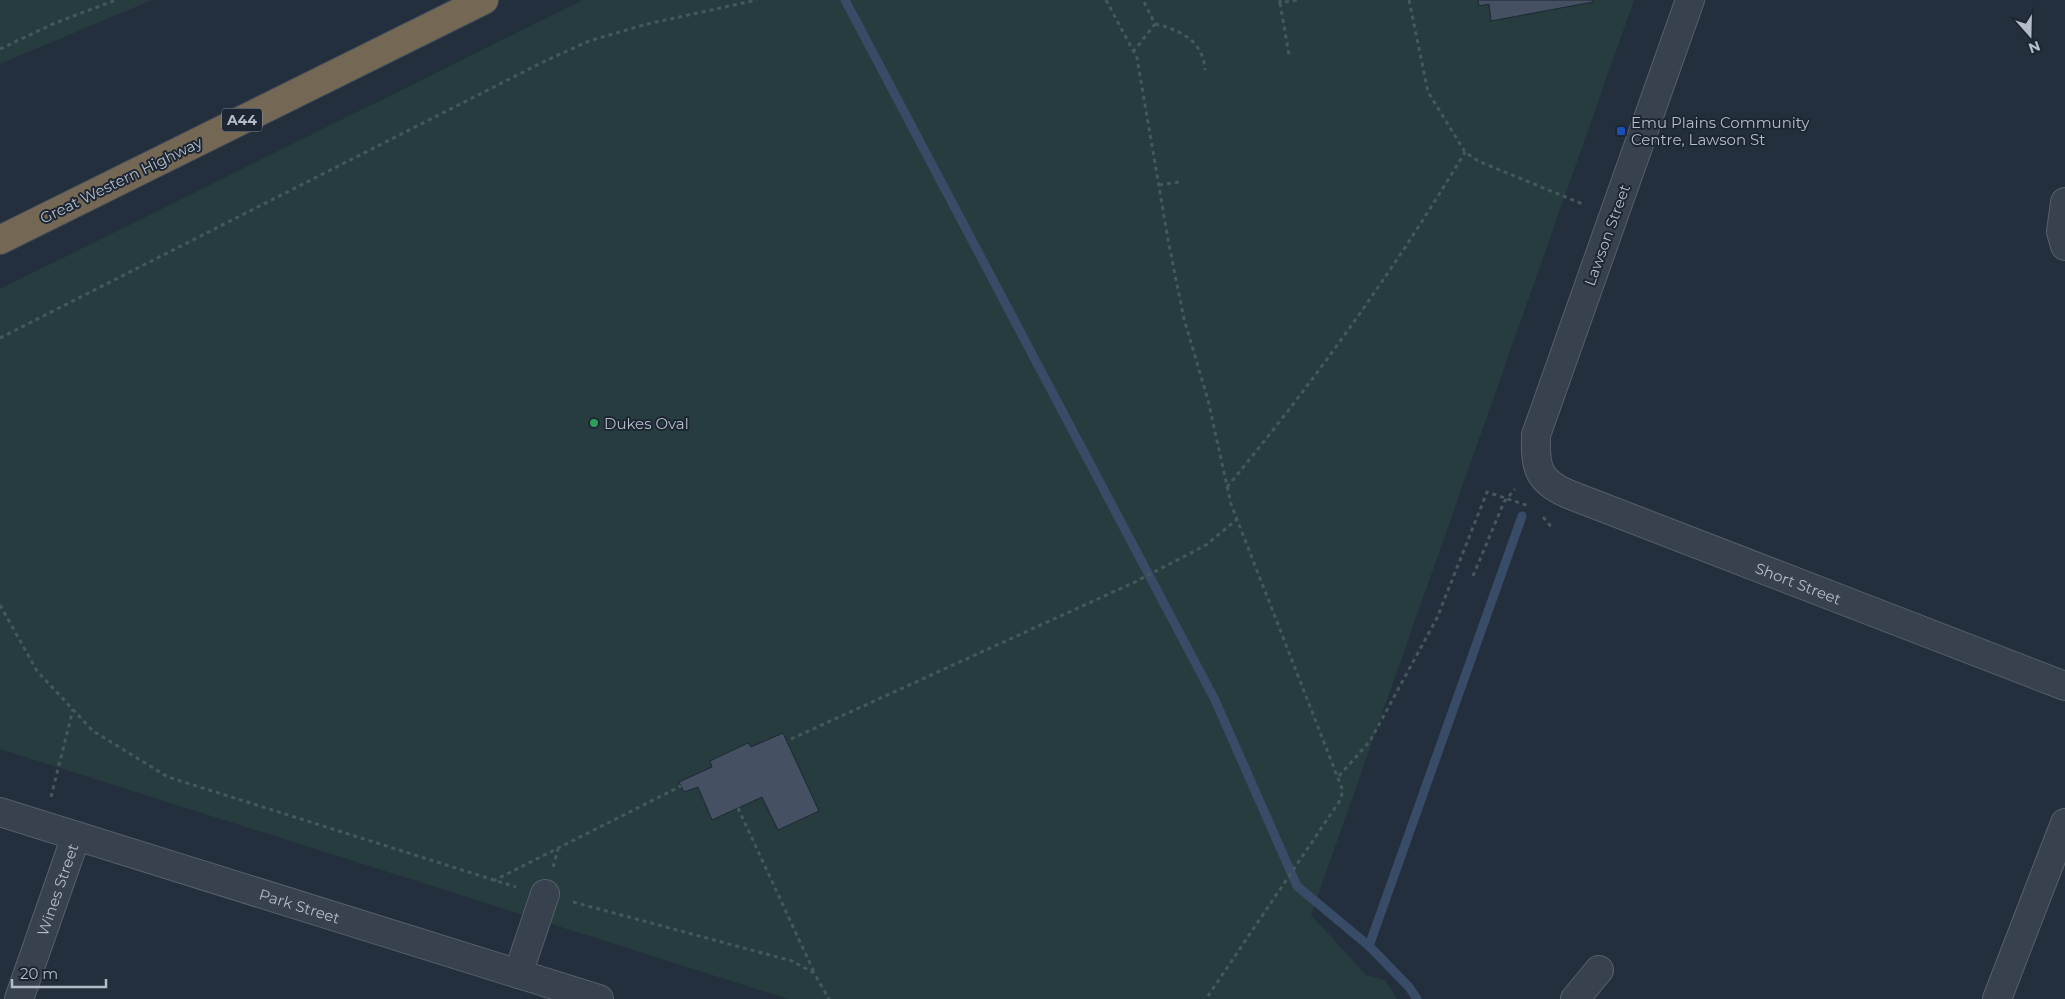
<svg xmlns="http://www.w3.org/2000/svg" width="2065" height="999" font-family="Montserrat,sans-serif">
<rect width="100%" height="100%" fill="#242f3e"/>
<!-- green -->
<g fill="#263c3f">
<polygon points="0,0 152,0 0,64"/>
<polygon points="583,0 1634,0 1311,915 1366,975 1385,980 1397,999 788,999 0,749 0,289"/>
</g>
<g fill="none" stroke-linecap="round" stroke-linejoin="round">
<!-- stream -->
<g stroke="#394c67" stroke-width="9">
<polyline points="845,0 1215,700 1297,886 1369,946 1409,987 1417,999"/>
<polyline points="1369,946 1522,516"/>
</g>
</g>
<!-- building -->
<g fill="#455162" stroke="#1f2835">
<polygon points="1478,0 1592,0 1593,2 1491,21 1489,4 1479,6"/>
<polygon points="783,733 819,811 778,830 762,797 712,820 698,787 684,792 679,782 712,767 710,761 748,743 751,747"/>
</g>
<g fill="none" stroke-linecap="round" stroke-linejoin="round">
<!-- minor casing -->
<g stroke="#565f6c" stroke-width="30">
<g id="minor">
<path id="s1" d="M1690 0 1536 435C1535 468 1538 481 1568 494L2065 686"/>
<polyline points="2065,202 2061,232 2065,246"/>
<path id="s2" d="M0 812 599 999"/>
<polyline points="518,974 545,894"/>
<path id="s3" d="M19 999 76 836"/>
<polyline points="1575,999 1599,970"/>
<polyline points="1997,999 2065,823"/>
</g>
</g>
<!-- highway casing -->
<g stroke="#434c59" stroke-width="30">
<polyline id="highway" points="0,240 484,0"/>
</g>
<!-- path -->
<g stroke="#44595c" stroke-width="3" stroke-dasharray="4 4" stroke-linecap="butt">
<polyline points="1106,0 1137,58 1169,245 1184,319 1208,400 1231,504 1343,791 1339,802 1206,999"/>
<polyline points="1280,0 1280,3 1297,0"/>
<polyline points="1409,0 1428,92 1465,152 1478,161 1585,205"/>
<polyline points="1280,3 1289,55"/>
<path d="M1155 24C1181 30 1203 41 1205 70"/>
<polyline points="0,49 55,23 116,0"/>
<polyline points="1133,52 1155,24 1143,0"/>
<polyline points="1159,185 1179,182"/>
<polyline points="0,338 543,62 589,41 647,24 757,0"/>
<path d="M1227 487C1314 382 1395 269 1465 152"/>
<polyline points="1543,517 1553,529"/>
<polyline points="1473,576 1504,502 1515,489"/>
<polyline points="0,605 37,671 93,731 168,777 516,887"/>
<polyline points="791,739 1135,582 1206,545 1236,520"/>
<polyline points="1339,776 1370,741 1437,618 1487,492 1529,506"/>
<polyline points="51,797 73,709"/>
<polyline points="738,808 814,972"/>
<polyline points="553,867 558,849"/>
<polyline points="493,881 681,786"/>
<polyline points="573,902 792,961 814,973 829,999"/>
</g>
<!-- minor -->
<use href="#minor" stroke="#38414e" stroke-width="28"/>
<!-- highway -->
<use href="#highway" stroke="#746855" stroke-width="28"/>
</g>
<!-- markers -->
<rect fill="#1a4fb4" stroke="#1d2633" stroke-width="2" x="1616" y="126" width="10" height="10" rx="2.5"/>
<circle fill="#2e9e5b" stroke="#1d2633" stroke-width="2" cx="594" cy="423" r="5"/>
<g text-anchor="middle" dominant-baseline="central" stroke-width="4" stroke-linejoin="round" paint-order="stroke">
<!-- shield labels -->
<rect fill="#1d2633" stroke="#878f9c" stroke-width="1" x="222" y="108.5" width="40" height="23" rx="4"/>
<g font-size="14" font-weight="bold" fill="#b4bcc9">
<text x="242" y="120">A44</text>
</g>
<!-- poi labels -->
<g font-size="15" fill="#b4bcc9" stroke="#1d2633" text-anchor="start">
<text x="1631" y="122">Emu Plains Community<tspan x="1631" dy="17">Centre, Lawson St</tspan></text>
<text x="604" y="423">Dukes Oval</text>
</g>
<!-- street labels -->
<g font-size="15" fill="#b4bcc9" stroke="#1d2633">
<text transform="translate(121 180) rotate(-26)">Great Western Highway</text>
<text transform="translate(1607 235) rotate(-70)">Lawson Street</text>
<text stroke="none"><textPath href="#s1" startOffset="782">Short Street</textPath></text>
<text stroke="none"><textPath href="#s3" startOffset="116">Wines Street</textPath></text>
<text stroke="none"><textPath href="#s2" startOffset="314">Park Street</textPath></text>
</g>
</g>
<!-- north arrow -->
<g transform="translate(2030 35) rotate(160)" stroke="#1d2633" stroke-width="4" paint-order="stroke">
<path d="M0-4L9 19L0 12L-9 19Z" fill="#b4bcc9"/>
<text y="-8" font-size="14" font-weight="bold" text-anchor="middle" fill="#b4bcc9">N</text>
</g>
<!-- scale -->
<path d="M12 979v8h94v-8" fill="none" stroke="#b4bcc9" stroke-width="2.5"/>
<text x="20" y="979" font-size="15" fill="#b4bcc9" stroke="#1d2633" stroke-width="4" paint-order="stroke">20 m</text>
</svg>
